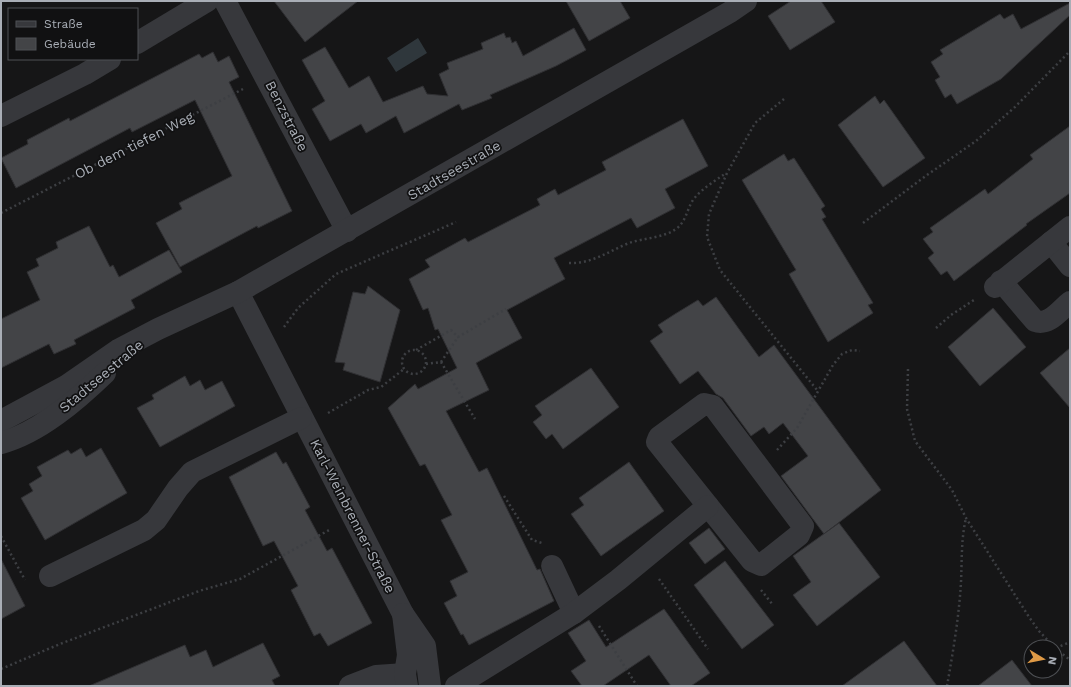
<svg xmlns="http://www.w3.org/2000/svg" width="1071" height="687" font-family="'Work Sans',sans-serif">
<rect width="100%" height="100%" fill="#161617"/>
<!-- water -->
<polygon fill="#2f373c" points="418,38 427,53 396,72 387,58"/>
<!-- building -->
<g fill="#434447" stroke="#303033">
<polygon points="274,1 358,1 305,42"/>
<polygon points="566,1 620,1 630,18 589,41"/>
<polygon points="791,1 821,1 835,22 790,50 768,16"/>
<polygon points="1070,3 1070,15 1001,79 957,104 951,94 945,98 935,80 940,77 931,62 943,54 940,50 1000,14 1004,19 1013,14 1021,29"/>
<polygon points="574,28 586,50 556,66 490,95 492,98 462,110 459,104 404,133 396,116 366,133 361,124 330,141 312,109 325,101 302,60 325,47 349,88 369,76 383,102 423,86 427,94 448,96 439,74 449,69 447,63 483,49 481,43 504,33 506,38 510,37 512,43 516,41 523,56"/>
<polygon points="213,52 218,62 229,56 239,77 229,82 292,211 258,228 257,226 180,267 156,223 182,209 179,203 232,176 195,100 132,132 130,128 16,188 1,158 28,144 27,140 69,118 70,121 199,54 202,58"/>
<polygon points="875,96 880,104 884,100 925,158 883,187 838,125"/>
<polygon points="683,119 708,166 665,189 675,208 637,228 631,218 554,258 565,279 507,310 522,338 476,363 489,390 446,411 479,472 487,468 537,570 540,569 554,601 469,645 463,634 461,635 444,603 457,596 450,581 468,572 441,520 452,515 425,464 420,466 388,408 415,384 418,389 457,368 438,329 435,330 428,308 423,310 409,279 430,267 425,260 465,238 468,242 540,205 537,199 555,189 558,195 606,170 602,162"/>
<polygon points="1070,126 1070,193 1026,224 1027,225 954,281 947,271 941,275 928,258 934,253 923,239 933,232 930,228 985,189 988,194 1033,159 1030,155"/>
<polygon points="784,154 788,161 794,158 825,206 821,209 826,217 822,219 873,303 868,305 873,313 828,342 789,274 796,270 742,180"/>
<polygon points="89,226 110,267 113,265 119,277 169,250 182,272 131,300 135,308 74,340 76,344 54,354 49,344 1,368 1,319 40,300 27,272 39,266 36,259 58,248 56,242"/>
<polygon points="368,286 400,310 380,382 343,370 345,363 335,362 353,292 365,294"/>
<polygon points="716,297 759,357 774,345 881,490 824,534 781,476 808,456 783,423 769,434 764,427 751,436 723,398 716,394 698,371 680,384 650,341 663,332 658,325 675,314 698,300 703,306"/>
<polygon points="993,308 1026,347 980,386 948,347"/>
<polygon points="1070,348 1070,408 1040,373"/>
<polygon points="591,368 619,407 563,449 552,434 546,439 533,422 542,415 535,406"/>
<polygon points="185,376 190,386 200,380 205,390 222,381 235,406 160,447 137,408 154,399 152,395"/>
<polygon points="81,448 86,457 101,448 127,493 45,540 21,498 33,491 29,484 42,476 37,467 68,450 71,454"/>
<polygon points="276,452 283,464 286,462 310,507 305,510 327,551 332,548 372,623 328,646 320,633 314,636 291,590 298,586 274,541 263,546 229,477"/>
<polygon points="629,462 664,511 601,556 571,514 584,505 579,498"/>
<polygon points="839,523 880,577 817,626 793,595 811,582 793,556"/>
<polygon points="709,528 725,549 705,564 689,543"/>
<polygon points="1,559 25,606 1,619"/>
<polygon points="725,561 774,625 742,649 694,585"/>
<polygon points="664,609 710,673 691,686 671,686 649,655 603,686 582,686 571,671 586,661 568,633 589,620 606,647"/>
<polygon points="904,641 937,686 842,686 882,657"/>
<polygon points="263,643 280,676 272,680 275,686 89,686 185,645 190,657 206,650 213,667"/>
<polygon points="1012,660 1032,686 978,686"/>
</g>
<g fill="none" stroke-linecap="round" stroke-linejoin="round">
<!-- path -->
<g stroke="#3d3f43" stroke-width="2.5" stroke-dasharray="2 3" stroke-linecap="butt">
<polyline points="784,99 755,123 727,173 709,214 707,237 720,270 817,390"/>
<polyline points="1,213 243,89"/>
<polyline points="863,223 927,175 976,141 1015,107 1070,51"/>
<path d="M569 263C592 264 609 251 629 243 644 238 663 238 676 229 686 222 687 209 693 200 701 189 715 181 726 173"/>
<polyline points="284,327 298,308 336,274 456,222"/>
<polyline points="936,328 951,315 974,300"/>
<polyline points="416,350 451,330 458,337 506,309"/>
<circle cx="414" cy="362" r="12"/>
<polyline points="441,362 458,337"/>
<polyline points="426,364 441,362 475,419"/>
<polyline points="908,369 907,409 915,441 952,490 966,518 1029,617 1039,631 1054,647"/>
<polyline points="328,413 368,390 381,387 404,369"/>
<polyline points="777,450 797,428 833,365 842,354 852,350 860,351"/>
<polyline points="504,496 532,540 542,543"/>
<polyline points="1,536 25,580"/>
<polyline points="659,579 708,649"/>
<polyline points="761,590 773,605"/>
<polyline points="599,626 637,686"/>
<polyline points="1055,648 1070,660"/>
<polyline points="1056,648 1070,642"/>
<polyline points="1,669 60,644 199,591 240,579 331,529"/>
<path d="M947 686C953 652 959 617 961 582 962 561 961 539 966 518"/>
</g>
<!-- minor -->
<g stroke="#37383c" stroke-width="22">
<polyline points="225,1 347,231"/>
<polyline points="137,43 207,1"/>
<polyline points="1,116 85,74 110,59"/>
<polyline points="1051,242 1070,266"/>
<path d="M1001 281 1035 321C1049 326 1060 310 1070 302"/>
<polyline points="995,287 1070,227"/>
<polyline points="238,292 403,614"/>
<polygon points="704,404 713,406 803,526 799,535 761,565 752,561 657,442 659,437"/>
<polyline points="1,421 66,386 118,350 158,329 238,292 730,12 746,1"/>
<path d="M1 443C39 433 77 400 105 373"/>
<polyline points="552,566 574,613"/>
<polyline points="50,576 144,530 156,520 178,488 192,472 301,418"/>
<polyline points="350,686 376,676 405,674"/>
<polyline points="407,686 405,674 408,655 403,614 425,646 430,686"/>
<polyline points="456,686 574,613 618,580 708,506"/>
</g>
</g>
<g text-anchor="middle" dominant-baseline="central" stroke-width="3.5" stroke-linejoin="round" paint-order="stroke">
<!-- street labels -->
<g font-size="14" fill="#a9aeb6" stroke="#111112">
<text transform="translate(287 116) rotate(63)">Benzstraße</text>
<text transform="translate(134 145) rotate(-27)">Ob dem tiefen Weg</text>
<text transform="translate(454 170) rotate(-30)">Stadtseestraße</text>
<text transform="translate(101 376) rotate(-40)">Stadtseestraße</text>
<text transform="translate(353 516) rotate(63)">Karl-Weinbrenner-Straße</text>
</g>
</g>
<!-- border -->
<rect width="1071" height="687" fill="none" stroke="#a9aeb6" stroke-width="4"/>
<!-- legend -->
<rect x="8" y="8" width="130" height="52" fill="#111112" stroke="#4e5054"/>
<rect x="16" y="21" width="20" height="6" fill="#37383c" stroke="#4e5054"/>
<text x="44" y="28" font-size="12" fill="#a9aeb6">Straße</text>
<rect x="16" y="38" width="20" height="12" fill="#434447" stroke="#4e5054"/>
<text x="44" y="48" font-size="12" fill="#a9aeb6">Gebäude</text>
<!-- north arrow -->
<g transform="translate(1043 659) rotate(100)"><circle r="19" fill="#111112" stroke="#4e5054"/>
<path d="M0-3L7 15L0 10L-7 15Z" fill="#df9a46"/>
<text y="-6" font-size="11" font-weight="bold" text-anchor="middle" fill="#a9aeb6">N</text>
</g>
</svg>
